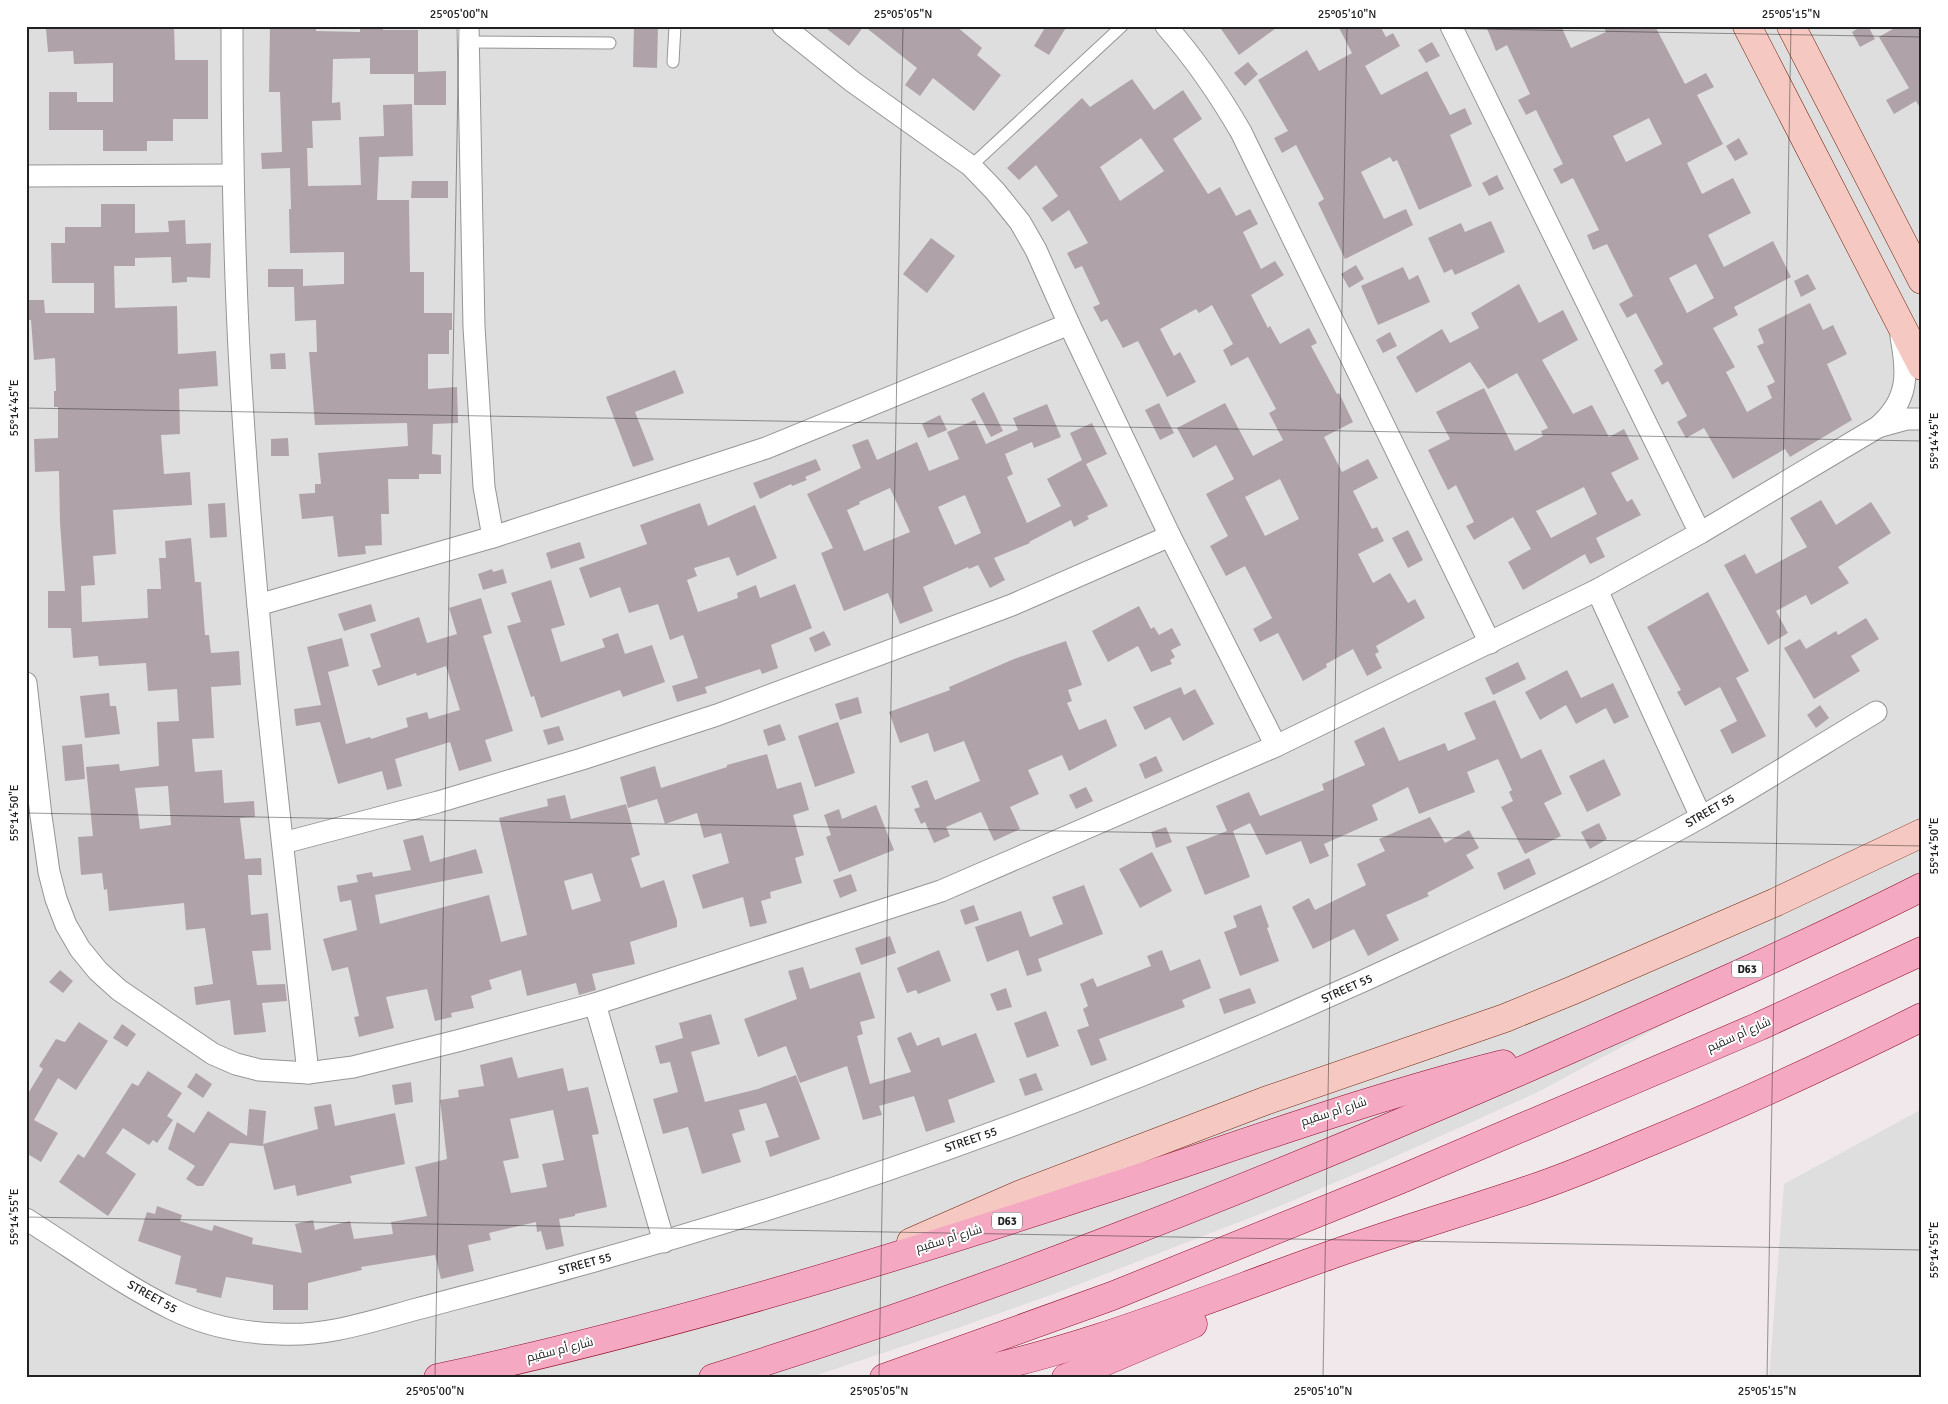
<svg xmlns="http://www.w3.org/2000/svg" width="1948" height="1404" font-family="Signika,Cairo,sans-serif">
<rect width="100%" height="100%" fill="#f0e8ea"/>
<!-- residential -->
<g fill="#dedede">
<polygon points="26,26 1922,26 1922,885 1538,1092 1381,1163 1275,1208 1059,1292 952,1330 808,1378 26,1378"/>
<polygon points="1922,1109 1922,1378 1769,1378 1784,1184"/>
</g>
<!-- building -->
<g fill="#afa3a9" fill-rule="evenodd">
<polygon points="58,26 174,26 175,60 208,60 208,119 173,119 173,141 147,141 147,151 103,151 103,130 49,130 49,92 77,92 77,102 113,102 113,63 74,64 73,51 48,52 46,29 58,28"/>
<polygon points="270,26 316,26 316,31 360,32 360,26 383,27 383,30 418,30 418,72 446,71 446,105 414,105 414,74 370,74 370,58 333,59 332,103 340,102 341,120 312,121 313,148 307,148 308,186 361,185 359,137 384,136 383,105 412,104 413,156 379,157 377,200 409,200 410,272 424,272 424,313 452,313 452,330 449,330 449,354 428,354 428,389 457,387 458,423 433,424 432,454 441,455 441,474 419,474 419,479 388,479 389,514 381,514 382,545 365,546 366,554 338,557 333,516 302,519 299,494 315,493 315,484 321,484 318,453 408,446 407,423 315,425 309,352 317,352 316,320 295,321 294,287 268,287 268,269 303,269 303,286 344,284 344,252 290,253 289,209 291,209 290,168 262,169 261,153 282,152 280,92 269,92"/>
<polygon points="634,26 658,26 657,68 633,67"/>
<polygon points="823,26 864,26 849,46"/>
<polygon points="864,26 956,26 982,48 977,55 1001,75 974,111 933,78 920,96 905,85 917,68"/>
<polygon points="1046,26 1067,26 1049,55 1034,46"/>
<polygon points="1219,26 1279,26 1239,55"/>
<polygon points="1338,26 1380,26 1386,37 1393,33 1400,46 1365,66 1381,95 1427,71 1450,115 1465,108 1472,124 1450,135 1472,186 1419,210 1397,160 1393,162 1390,157 1361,172 1384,219 1406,209 1413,225 1345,259 1318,203 1324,199 1296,145 1282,153 1274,138 1288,131 1258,80 1307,50 1319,71 1352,53"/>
<path d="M1486 26H1561L1571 48 1606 32 1603 26H1655L1685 84 1706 73 1714 87 1697 95 1723 144 1687 163 1702 194 1733 178 1751 213 1708 235 1724 267 1773 241 1791 277 1734 307 1738 315 1713 328 1735 367 1726 372 1747 412 1772 398 1767 386 1775 382 1757 346 1764 343 1758 329 1810 303 1823 330 1833 325 1847 354 1827 364 1852 420 1790 457 1785 449 1733 479 1704 428 1686 438 1677 422 1687 416 1668 381 1662 385 1654 370 1663 364 1636 313 1627 318 1619 304 1633 296 1607 244 1593 250 1587 235 1599 230 1573 178 1561 184 1553 169 1563 164 1536 110 1526 115 1518 100 1530 94 1507 45 1496 51ZM1649 118 1662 144 1626 162 1613 136ZM1696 264 1714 298 1687 313 1669 278Z"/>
<polygon points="1862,26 1868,26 1875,39 1860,47 1852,32"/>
<polygon points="1898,26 1922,26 1922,111 1916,101 1894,114 1886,100 1909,88 1879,37"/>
<polygon points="1432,42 1440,56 1426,63 1418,50"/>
<polygon points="1248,62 1258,74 1245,86 1234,73"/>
<path d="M1132 79 1154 110 1183 90 1202 119 1173 139 1208 194 1220 187 1236 216 1250 209 1258 224 1243 232 1261 269 1275 261 1284 275 1251 295 1268 328 1270 326 1280 344 1309 328 1317 343 1311 346 1337 394 1339 393 1353 422 1324 437 1342 472 1368 459 1378 478 1353 491 1372 529 1377 527 1384 541 1358 554 1373 583 1390 573 1408 603 1415 599 1425 618 1376 646 1379 652 1375 654 1382 668 1367 676 1353 649 1326 664 1327 667 1303 681 1278 633 1260 642 1253 629 1272 618 1245 566 1226 576 1210 546 1228 536 1206 494 1234 479 1216 445 1193 458 1177 428 1225 403 1253 456 1283 440 1269 413 1276 409 1248 357 1231 366 1223 350 1233 344 1212 305 1199 313 1196 309 1160 329 1174 356 1180 352 1196 382 1167 397 1138 341 1123 348 1107 319 1101 322 1093 307 1100 304 1082 266 1075 269 1067 253 1088 243 1069 210 1052 222 1042 208 1058 196 1036 165 1019 180 1007 168 1082 98 1090 107ZM1141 138 1164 171 1120 201 1100 167ZM1280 479 1299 519 1265 536 1245 497Z"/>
<polygon points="1739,138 1748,154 1735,161 1726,146"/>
<polygon points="1497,175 1504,189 1489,196 1482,183"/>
<polygon points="412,181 448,181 448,198 411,198"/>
<path d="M101 204H135V233L169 232 168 221 185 220 186 244 211 243 210 278 187 277V282L172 283 171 257 135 258V266H114L115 308 177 306 178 354 216 351 218 386 179 389 180 434 161 435 164 474 190 472 192 505 113 510 116 554 93 556 95 585 81 586 82 622 148 618 147 589H161L159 558H166L165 541 191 538 195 582H201L205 635H209L211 653 239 651 241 685 211 687 214 738 192 739 195 772 222 770 224 803 254 801 255 817 240 818 245 859 261 858 262 875H248L251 915 268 913 271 950 252 951 257 985 285 984 287 1001 262 1003 266 1032 234 1035 230 1000 196 1005 194 987 213 984 205 928 186 930 184 903 109 911 107 889 104 890 102 873 81 875 78 837 93 836 86 767 119 764 120 771 159 766 157 722 179 721 177 689 148 691 146 663 99 666 98 656 73 658 71 628H48V591H65L60 523 59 471 35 472 34 439 58 438V407H54V391H56L55 358 34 360 31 320H28V300H44L45 313H94V283H52L51 243H65V227H101ZM168 786 171 825 140 829 135 788Z"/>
<polygon points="1491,221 1505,252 1455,275 1452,269 1444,273 1428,238 1461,223 1465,232"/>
<polygon points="931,238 955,256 927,293 903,274"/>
<polygon points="1356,265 1364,279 1349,288 1341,274"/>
<polygon points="1403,267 1409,280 1418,275 1430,302 1378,325 1361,286"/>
<polygon points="1808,274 1816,289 1801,297 1794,281"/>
<path d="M1519 284 1539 323 1563 310 1578 340 1542 360 1573 414 1592 405 1609 437 1624 429 1639 459 1611 473 1627 502 1632 499 1641 515 1596 538 1605 557 1590 564 1585 554 1523 590 1508 562 1531 549 1513 517 1474 540 1466 526 1474 522 1456 485 1448 490 1428 450 1450 439 1436 412 1484 388 1515 451 1543 436 1541 431 1548 428 1517 373 1488 389 1470 362 1416 393 1396 357 1442 329 1450 343 1479 328 1471 313ZM1584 487 1597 514 1551 538 1536 511Z"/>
<polygon points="1390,332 1397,346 1383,353 1376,340"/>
<polygon points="285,353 286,369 271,369 270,354"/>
<polygon points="675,370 684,393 635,412 654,460 633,467 606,397"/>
<polygon points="984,392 1003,431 991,437 971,399"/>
<polygon points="1159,403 1174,433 1160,440 1145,410"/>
<path d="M1047 404 1061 437 1034 448 1032 442 1005 454 1013 474 1007 477 1027 523 1061 506 1047 479 1082 460 1070 433 1092 423 1107 454 1086 464 1108 506 1087 516 1089 519 1074 527 1071 520 1029 542 1030 543 994 558 1005 580 990 588 978 565 969 569 968 567 923 587 933 611 900 624 888 593 844 611 821 553 833 548 807 494 861 468 852 445 868 439 877 460 917 442 929 471 959 459 947 432 975 420 986 444 1018 430 1013 418ZM890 488 910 532 864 551 847 510 860 504 859 502ZM965 495 981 533 955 545 938 507Z"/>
<polygon points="940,415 947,430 928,438 922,424"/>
<polygon points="288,438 289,456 271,456 271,439"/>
<polygon points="816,459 821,470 805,477 807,480 792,486 791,484 760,499 753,483"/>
<polygon points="1821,500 1836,525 1871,502 1891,533 1838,567 1849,583 1811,605 1806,595 1776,611 1788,633 1768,645 1724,565 1745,554 1756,574 1807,547 1790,518"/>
<polygon points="225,503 227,537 210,538 208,504"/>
<polygon points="700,503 708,526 755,505 777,558 737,576 729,557 694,568 697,576 687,580 698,612 738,598 737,593 756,585 760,598 795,584 812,628 771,645 778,668 762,674 760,669 705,687 707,693 677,702 672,686 698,678 683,635 670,640 658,604 629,613 620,587 590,598 579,568 647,544 640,525"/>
<polygon points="1408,530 1423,560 1408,568 1392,538"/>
<polygon points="580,542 585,558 551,569 546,553"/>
<polygon points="492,569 493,572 503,569 507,583 483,590 478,574"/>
<polygon points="551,580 565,625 551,629 561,662 605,647 602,639 618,633 625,654 652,645 665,682 623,697 620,690 541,718 534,696 531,697 507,626 521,622 511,593"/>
<polygon points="1708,592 1749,671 1736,678 1766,736 1732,754 1720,730 1737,721 1720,687 1685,706 1677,692 1681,690 1647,627"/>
<polygon points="481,598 492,633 483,636 513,731 485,740 492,761 459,771 450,742 395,759 402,786 387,790 382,771 338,784 320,722 296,726 294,709 321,705 307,647 342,638 349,666 328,672 346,744 370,737 371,739 408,727 406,718 427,712 429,719 460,710 446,666 417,676 416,673 378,686 372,670 381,667 370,634 419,617 427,643 457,634 449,608"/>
<polygon points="371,604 376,621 344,631 338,614"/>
<polygon points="1139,606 1151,629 1154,627 1159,635 1172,628 1181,645 1171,650 1175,657 1170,660 1172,664 1151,672 1138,646 1108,662 1092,631"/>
<polygon points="1866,618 1879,639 1851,656 1860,671 1814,699 1784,648 1800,639 1806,649 1836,631 1838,635"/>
<polygon points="824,631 831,645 815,652 809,638"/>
<polygon points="1066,641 1082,685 1068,690 1072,701 1067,703 1079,730 1106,719 1117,746 1069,771 1062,755 1028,770 1039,794 1010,807 1020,829 994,841 981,812 946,827 950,836 934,843 925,822 921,824 914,809 920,807 911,786 927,780 935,800 980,781 964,741 934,752 928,733 900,743 889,712 950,690 949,687 1014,659"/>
<polygon points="1518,662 1526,679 1493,695 1485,678"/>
<polygon points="1567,670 1581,698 1613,683 1629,717 1614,724 1606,708 1576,724 1566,705 1540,720 1525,692"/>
<polygon points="1181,687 1184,695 1195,689 1214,724 1183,741 1170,717 1145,730 1133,707"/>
<polygon points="109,693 110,706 116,706 120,734 85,738 80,696"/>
<polygon points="858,697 862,713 840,720 835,704"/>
<polygon points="1495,700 1521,759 1541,749 1562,794 1544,803 1561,836 1525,854 1501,807 1513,801 1509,792 1512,790 1498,759 1467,772 1475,792 1419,814 1408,787 1372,805 1378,820 1324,844 1329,856 1310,864 1301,841 1266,855 1250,823 1233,831 1250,877 1205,895 1186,847 1227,831 1216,806 1249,792 1260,816 1324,790 1322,784 1365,765 1354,741 1384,727 1399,761 1445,743 1448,751 1476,739 1464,713"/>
<polygon points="1820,705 1829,718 1816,728 1807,715"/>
<polygon points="838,722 855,773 815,787 798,736"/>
<polygon points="780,724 786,740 768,746 763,730"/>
<polygon points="559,726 564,740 548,745 543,730"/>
<polygon points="82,744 85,779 65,781 62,746"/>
<polygon points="767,754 777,789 801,782 809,810 793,815 804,855 795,858 802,883 770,892 771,898 761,901 767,923 750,927 743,897 703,909 692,875 729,863 721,833 704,838 697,813 665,824 657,799 628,808 620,777 655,766 661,788 727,767 727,765"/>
<polygon points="1156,756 1163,771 1145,779 1139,764"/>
<polygon points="1604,759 1621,795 1587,812 1569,776"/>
<polygon points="1086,787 1093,801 1076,809 1069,795"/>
<path d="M565 795 571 819 626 804 640 855 631 858 641 888 664 880 677 921V927L630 942 635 964 592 974 596 990 579 995 576 983 527 996 521 970 489 980 492 989 471 996 474 1008 451 1013 452 1017 435 1021 427 989 386 997 394 1028 359 1037 354 1017 359 1016 348 967 332 971 323 939 357 930 351 900 340 902 337 886 358 882 356 875 372 872 373 877 411 870 403 840 423 835 430 862 476 849 483 873 375 895 380 924 489 895 501 942 527 935 499 818 548 806 547 799ZM592 873 601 901 572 910 564 881Z"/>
<polygon points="876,805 894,850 839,872 826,837 831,835 824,815 839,809 842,819"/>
<polygon points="1430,817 1445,843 1469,830 1479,848 1466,855 1474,868 1427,893 1429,896 1386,915 1399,940 1368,956 1354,929 1313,949 1292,907 1309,898 1315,910 1366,885 1357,864 1385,851 1379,839"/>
<polygon points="1599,823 1607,839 1590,849 1581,832"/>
<polygon points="1166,827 1172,842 1156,848 1151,832"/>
<polygon points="1152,852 1172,891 1140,908 1119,869"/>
<polygon points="1529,858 1536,874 1504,890 1497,873"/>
<polygon points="851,874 857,891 840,898 833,880"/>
<polygon points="1084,885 1103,934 1038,959 1042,971 1027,976 1018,950 987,962 975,927 1021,911 1030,937 1063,924 1052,897"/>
<polygon points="974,905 979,920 965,925 960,910"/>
<polygon points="1261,905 1269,927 1267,928 1279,961 1240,976 1224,932 1237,927 1233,916"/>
<polygon points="890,936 896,953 861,965 855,948"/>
<polygon points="939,950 951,981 918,994 916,990 907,993 897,968"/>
<polygon points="1162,950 1170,971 1200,959 1211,988 1182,1000 1185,1007 1099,1039 1107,1060 1091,1066 1077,1030 1089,1026 1083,1009 1088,1006 1080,984 1093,978 1097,987 1151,966 1147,956"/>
<polygon points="803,967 810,989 860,972 875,1018 860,1022 863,1034 857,1036 870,1084 911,1072 897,1038 911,1032 917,1046 939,1037 942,1046 976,1033 995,1082 948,1100 955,1122 926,1132 914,1096 879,1106 882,1115 863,1120 847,1066 800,1083 786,1046 758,1057 744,1019 797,999 788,971"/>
<polygon points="60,970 73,981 63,993 49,982"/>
<polygon points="1006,988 1012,1007 997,1011 990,994"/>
<polygon points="1250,988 1256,1003 1224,1014 1219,999"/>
<polygon points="1046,1011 1059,1046 1027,1058 1014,1023"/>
<polygon points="711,1014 720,1044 691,1052 705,1102 758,1089 796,1075 820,1139 770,1157 765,1141 779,1137 766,1103 739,1110 745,1130 732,1134 741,1162 702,1174 688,1127 663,1134 653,1099 678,1092 670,1062 660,1064 655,1046 683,1038 679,1023"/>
<polygon points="79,1022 108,1041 76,1090 58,1078 34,1120 58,1133 41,1162 26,1153 26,1097 43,1069 39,1066 56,1039 65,1042"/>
<polygon points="122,1024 136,1034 127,1047 113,1038"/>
<path d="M512 1057 518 1078 563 1068 568 1091 588 1087 599 1134 592 1135 607 1207 575 1214V1216L559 1219 564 1246 546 1250 541 1231 537 1232 536 1222 489 1233 491 1240 468 1245 474 1271 441 1279 435 1255 361 1267 362 1270 308 1283V1310H273V1285L226 1277 221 1298 196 1292 197 1289 175 1284 181 1256 138 1241 147 1212 155 1214 157 1206 182 1215 180 1221 212 1231 214 1225 253 1238 252 1244 302 1253 295 1224 313 1220 315 1230 350 1221 354 1239 393 1234 391 1222 427 1216 415 1167 447 1159 440 1100 459 1097 458 1090 484 1086 480 1065ZM553 1110 564 1160 542 1164 547 1187 511 1193 503 1161 519 1158 510 1119Z"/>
<polygon points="148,1071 182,1093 167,1116 173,1120 157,1143 153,1140 149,1145 123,1128 106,1153 136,1174 108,1216 59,1182 78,1154 84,1158 132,1083 138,1086"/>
<polygon points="196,1073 212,1084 203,1098 187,1087"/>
<polygon points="1036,1073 1043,1090 1025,1096 1019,1079"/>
<polygon points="411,1082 413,1102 395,1105 392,1085"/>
<polygon points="331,1104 335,1126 395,1113 405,1164 350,1176 352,1183 297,1196 295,1185 274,1190 263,1144 318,1129 314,1107"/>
<polygon points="249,1109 266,1111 263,1146 230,1143 203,1186 197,1186 186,1179 195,1166 168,1149 177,1122 194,1133 208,1111 247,1136"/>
</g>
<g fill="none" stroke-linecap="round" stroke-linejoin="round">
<!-- lane casing -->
<g stroke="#959595" stroke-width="13">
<g id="lane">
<polyline points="468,42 610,43"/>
<polyline points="673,62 675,26"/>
<polyline points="971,166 1122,26"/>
</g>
</g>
<!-- street casing -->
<g stroke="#959595" stroke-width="23">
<g id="street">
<path d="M232 26C232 156 234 287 243 416 257 636 284 854 308 1073"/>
<polyline points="468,26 474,327 484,487 493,537"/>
<polyline points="783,26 853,82 971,166 995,191 1020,222 1036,250 1069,324 1170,536 1276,746"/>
<path d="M1166 26C1195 59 1219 94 1241 132L1490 643"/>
<polyline points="1451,26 1700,533"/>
<polyline points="26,176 232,175"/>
<polyline points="1878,427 1907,419 1922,419"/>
<polyline points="1597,590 1701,817"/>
<polyline points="258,605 493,537 766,448 1069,324"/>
<path d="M26 683 41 816 49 872 56 899 66 925 80 949 98 971 119 990 213 1054 236 1064 259 1070 308 1073 330 1070 353 1067 457 1041 595 1004 941 891 1276 746 1597 590 1700 533 1878 427C1909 400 1908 374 1901 337"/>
<polyline points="283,843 438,802 582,759 717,715 1012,605 1170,536"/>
<polyline points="595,1004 664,1242"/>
<path d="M26 1219C74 1249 121 1284 172 1309 204 1325 243 1333 279 1334 326 1337 372 1321 417 1309 469 1295 521 1282 573 1267 871 1185 1161 1077 1441 945 1529 904 1618 864 1703 816 1761 783 1818 747 1876 712"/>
</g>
</g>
<!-- secondary casing -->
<g stroke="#72230d" stroke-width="29">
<g id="secondary">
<polyline points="1747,26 1922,366"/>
<polyline points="1791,26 1922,280"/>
<polyline points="911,1242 1021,1194 1265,1101 1505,1018 1571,991 1776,902 1922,833"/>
</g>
</g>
<!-- primary casing -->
<g stroke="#920b2a" stroke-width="29">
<g id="primary">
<path d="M438 1378C660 1330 878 1264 1093 1193 1230 1149 1364 1099 1503 1064"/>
<path d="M713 1378C987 1293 1254 1187 1516 1073 1652 1013 1789 954 1922 887"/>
<polyline points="884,1378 1112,1296 1399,1180 1760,1026 1922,951"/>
<path d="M943 1378C1076 1354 1201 1301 1328 1256 1394 1232 1461 1213 1528 1190 1564 1178 1600 1163 1635 1148 1733 1108 1828 1064 1922 1017"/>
<polyline points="1066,1378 1193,1324"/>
</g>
</g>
<!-- lane -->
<use href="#lane" stroke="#fff" stroke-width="11"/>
<!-- street -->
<use href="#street" stroke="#fff" stroke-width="21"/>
<!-- secondary -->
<use href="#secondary" stroke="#f5c9c1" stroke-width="28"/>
<!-- primary -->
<use href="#primary" stroke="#f5a8c1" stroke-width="28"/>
</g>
<!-- ticks -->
<path fill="none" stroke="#212121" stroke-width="1" stroke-opacity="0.45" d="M1313 26 1922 37M26 408 1922 441M26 813 1922 846M26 1217 1922 1250M435 1378 459 26M879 1378 903 26M1323 1378 1347 26M1767 1378 1791 26"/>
<g text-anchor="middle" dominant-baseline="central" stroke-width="4" stroke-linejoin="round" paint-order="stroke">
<!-- shield labels -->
<g fill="#fff" stroke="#646464" stroke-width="1">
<rect x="1732" y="960.5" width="30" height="17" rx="4"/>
<rect x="992" y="1212.5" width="30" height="17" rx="4"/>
</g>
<g font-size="11" font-weight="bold" fill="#212121">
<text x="1747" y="969">D63</text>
<text x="1007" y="1221">D63</text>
</g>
<!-- street labels -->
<g font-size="12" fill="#212121" stroke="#fff">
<text transform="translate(1710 811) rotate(-30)">STREET 55</text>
<text transform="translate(1347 989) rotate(-24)">STREET 55</text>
<text transform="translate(1739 1035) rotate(-24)">شارع أم سقيم</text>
<text transform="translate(1334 1112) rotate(-18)">شارع أم سقيم</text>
<text transform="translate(971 1140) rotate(-19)">STREET 55</text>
<text transform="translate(949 1239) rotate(-17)">شارع أم سقيم</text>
<text transform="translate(585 1264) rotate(-15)">STREET 55</text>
<text transform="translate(152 1297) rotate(29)">STREET 55</text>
<text transform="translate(560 1350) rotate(-14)">شارع أم سقيم</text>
</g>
</g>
<!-- border -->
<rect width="1948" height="1404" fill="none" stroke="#ffffff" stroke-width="55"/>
<rect x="28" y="28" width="1892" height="1348" fill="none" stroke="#212121" stroke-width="2"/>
<g font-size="12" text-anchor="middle" fill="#212121">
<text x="459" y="18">25°05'00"N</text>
<text x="903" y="18">25°05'05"N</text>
<text x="1347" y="18">25°05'10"N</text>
<text x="1791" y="18">25°05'15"N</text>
<text transform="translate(14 408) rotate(-90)" y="4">55°14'45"E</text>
<text transform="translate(1934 441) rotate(-90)" y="4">55°14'45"E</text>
<text transform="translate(14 813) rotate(-90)" y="4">55°14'50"E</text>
<text transform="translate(1934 846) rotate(-90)" y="4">55°14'50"E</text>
<text transform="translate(14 1217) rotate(-90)" y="4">55°14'55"E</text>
<text transform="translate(1934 1250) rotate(-90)" y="4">55°14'55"E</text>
<text x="435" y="1395">25°05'00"N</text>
<text x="879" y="1395">25°05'05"N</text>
<text x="1323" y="1395">25°05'10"N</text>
<text x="1767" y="1395">25°05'15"N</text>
</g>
</svg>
